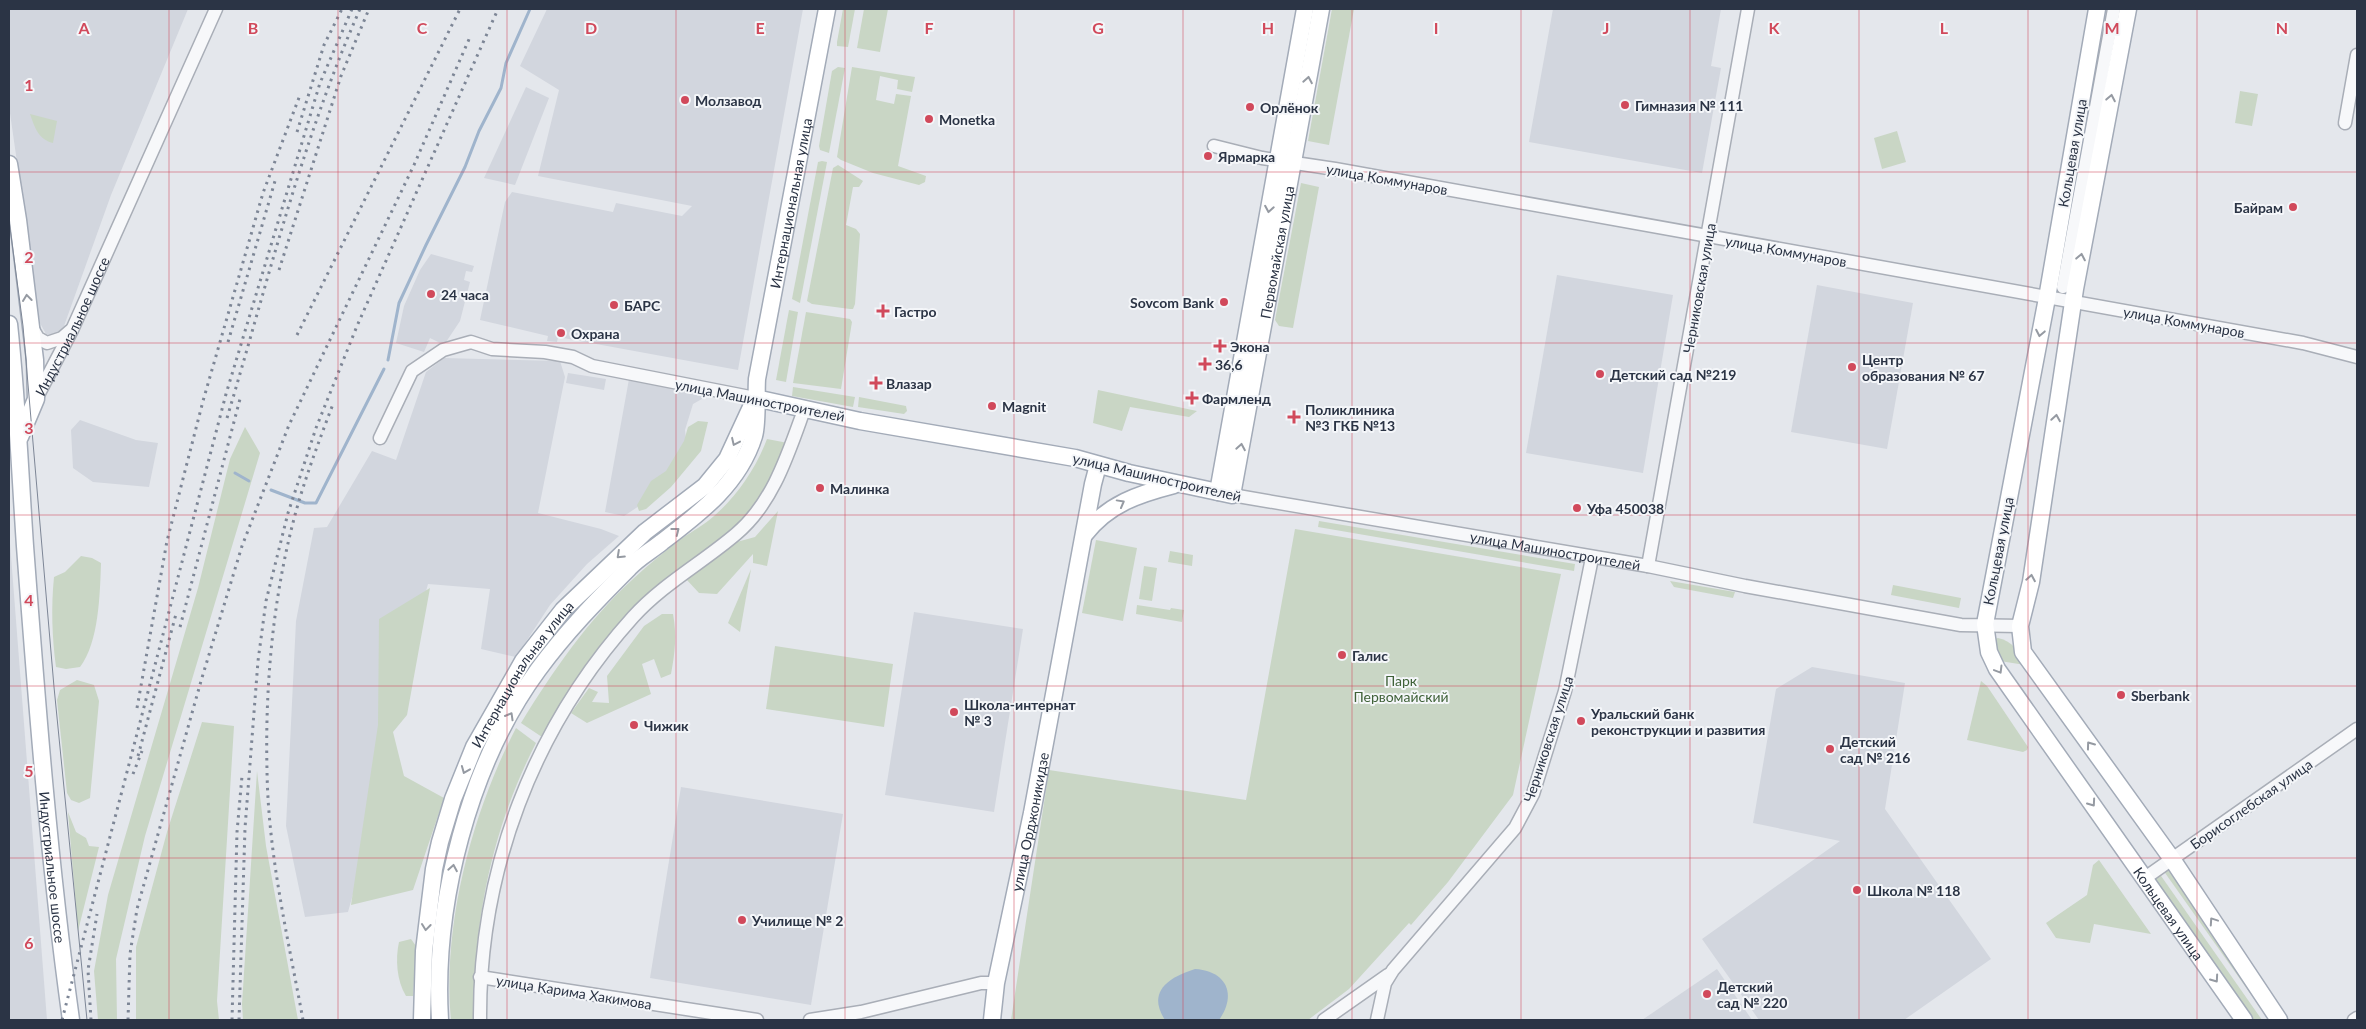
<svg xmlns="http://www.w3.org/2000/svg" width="2366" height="1029" font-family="Lato,sans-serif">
<rect width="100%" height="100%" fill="#e4e7ec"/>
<!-- built -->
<g fill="#d2d6de">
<polygon points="9,9 188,9 111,195 64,326 53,336 46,334 40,323 9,106"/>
<polygon points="547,9 803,9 738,370 558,337 557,342 547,341 548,336 480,320 505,202 512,192 613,212 616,203 682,216 692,206 538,176 559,90 520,66"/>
<polygon points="1553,9 1721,9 1711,66 1721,68 1702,173 1529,142"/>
<polygon points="526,87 549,98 515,185 484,178"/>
<polygon points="431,254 474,266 472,272 466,271 464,280 470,282 460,321 444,345 430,338 424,352 396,343 404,306 420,270"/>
<polygon points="1557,275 1673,295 1643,473 1526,453"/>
<polygon points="1817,285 1913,303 1887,449 1791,432"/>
<polygon points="444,358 560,361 565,377 538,513 601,529 619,536 587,564 550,605 516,657 481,649 490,589 428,584 386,737 392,755 348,912 305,917 286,826 296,621 314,528 327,527 372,451 396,460 426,372"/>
<polygon points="568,373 606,379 604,390 566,383"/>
<polygon points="629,379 709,395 693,404 685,430 686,440 666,474 639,506 624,516 605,512"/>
<polygon points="80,420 136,440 158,443 149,487 93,482 73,468 71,430"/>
<polygon points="9,530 47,1020 9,1020"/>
<polygon points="914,612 1023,629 994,812 885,795"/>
<polygon points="1812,667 1905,683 1885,809 1991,959 1904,1020 1759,1020 1702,939 1840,841 1753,823 1776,689"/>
<polygon points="681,787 843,814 811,1005 650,978"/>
<polygon points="1717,969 1752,1020 1642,1020"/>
</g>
<!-- green -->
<g fill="#c9d6c5">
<polygon points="843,9 855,9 848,47 837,46 837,42"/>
<polygon points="864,9 888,9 880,52 857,48"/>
<polygon points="1332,9 1354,9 1329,145 1308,141"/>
<polygon points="838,67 845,68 829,153 820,150 819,146 832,71"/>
<polygon points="852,67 915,77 912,92 897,89 898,80 880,76 876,100 894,104 896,94 911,96 898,166 926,176 925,182 919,185 873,173 841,160 837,157"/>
<polygon points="2240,91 2258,94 2252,126 2235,123"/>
<path d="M30 114 57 121 53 143C38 139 35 128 30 114Z"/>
<polygon points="1897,131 1906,162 1882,169 1874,138"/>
<polygon points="822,161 827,162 800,303 792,299 818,162"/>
<polygon points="838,165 863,181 859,187 853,187 846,225 856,229 860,234 855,304 853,309 850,309 812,304 807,301 833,168"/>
<polygon points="1301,183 1319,187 1293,328 1279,326 1275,320"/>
<polygon points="789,310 798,312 786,382 776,380"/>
<polygon points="806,312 850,319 852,322 841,389 793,383"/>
<polygon points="793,387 855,397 853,407 792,396"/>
<polygon points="1098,390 1197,411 1189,417 1130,407 1122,431 1093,423"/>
<polygon points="859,397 906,406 907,411 904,414 858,407"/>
<polygon points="698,421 708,422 701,451 671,487 646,509 639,511 637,505 651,481 666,471 684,441 688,427"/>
<polygon points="245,427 260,453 145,836 116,959 117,1020 98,1020 94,971 108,895 198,588 230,459"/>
<path d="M767 439 788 443 782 462 750 513 723 539 679 572 573 688 542 737 521 723C553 671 587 621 633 579 648 565 665 551 682 538 693 531 704 525 714 516 737 496 756 468 767 439Z"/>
<polygon points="778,511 767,566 753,563 753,554 717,594 699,593 686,579 706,561 714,560 733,543 755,537"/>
<polygon points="1319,521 1575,564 1574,571 1318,527"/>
<polygon points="1295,529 1561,574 1513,795 1448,882 1411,925 1409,923 1349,989 1308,1020 1011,1020 1049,770 1246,800"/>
<polygon points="1096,540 1137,548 1123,621 1082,613"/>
<polygon points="1170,551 1193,555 1192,566 1168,562"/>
<path d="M81 556 92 558 101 563C100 593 99 643 80 667L66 669 56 667C52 637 51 607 54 577L65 572Z"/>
<polygon points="1144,566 1157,568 1152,601 1139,599"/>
<polygon points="751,569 740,632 728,623"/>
<polygon points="1670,581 1735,592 1733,598 1674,587"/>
<polygon points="1893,585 1961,598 1959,608 1891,595"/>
<polygon points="430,588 407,715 393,732 404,776 444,798 413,890 351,905 378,725 379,619"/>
<polygon points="1137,605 1170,610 1171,608 1184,610 1182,622 1136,614"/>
<path d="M662 614H673C677 635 675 653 671 674L661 678 654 659 642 664 651 694 587 723 571 713 589 688 598 692 592 702 609 703 607 676 644 626Z"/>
<path d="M1998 638C2013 641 2019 652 2025 665L2000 661 1995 651 1994 639Z"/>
<polygon points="775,646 893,664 884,727 766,709"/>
<polygon points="77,680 94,685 99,701 90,798 79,803 71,800 67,793 57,700 60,690"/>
<polygon points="1981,681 1987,686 2028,747 2027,750 2023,752 1967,740"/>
<polygon points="202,722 234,726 217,1001 219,1020 136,1020 136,947 167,832"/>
<path d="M516 728 536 743C492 828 472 925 475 1020H451C442 926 472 812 516 728Z"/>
<polygon points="257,771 266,846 298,1020 243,1020 242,1004"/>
<polygon points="68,812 76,832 86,838 89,846 99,847 78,931"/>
<polygon points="2099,860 2151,934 2094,924 2090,943 2056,938 2046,923 2087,895 2093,865"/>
<polygon points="2168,869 2171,871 2276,1020 2269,1020 2163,870"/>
<polygon points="2159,873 2262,1020 2252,1020 2155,880"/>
<path d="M411 939 416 946 413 996H406C397 982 395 959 399 942Z"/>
</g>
<!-- water -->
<path fill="#9fb4cc" d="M1195 969C1227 971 1237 995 1219 1020H1165C1146 991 1170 977 1195 969Z"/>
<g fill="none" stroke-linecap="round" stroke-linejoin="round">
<!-- stream -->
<g stroke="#9fb4cc" stroke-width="3">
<polyline points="388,360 399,303 426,245 465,167 479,131 501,88 506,63 530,9"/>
<polyline points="235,473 249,481"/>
<polyline points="271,490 305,503 316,503 384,369"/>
</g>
<!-- minor casing -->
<g stroke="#a9aeb7" stroke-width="15">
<g id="minor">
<polyline points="2345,123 2357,55"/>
<polyline points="1214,146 1262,158 1335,169 2303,343 2357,357"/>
<polyline points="2063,287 2114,9"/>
<polyline points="31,326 38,338 47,343 62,338 70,331"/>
<path id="s1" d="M37 397 72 330 216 9"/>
<polyline points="380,438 412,371 443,350 471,342 492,349 545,352 573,357 592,366 755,398"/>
<path id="s2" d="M1232 495 1648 566 1745 586 1961 625 2020 626"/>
<polyline points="1648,566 1748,9"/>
<polyline points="2145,878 2357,729"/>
<polyline points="480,977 757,1020"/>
<path d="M480 1020C479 871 533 728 633 617 663 584 702 563 736 534 773 503 788 454 804 410"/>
<polyline points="810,1020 861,1012 981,983 996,983"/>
<polyline points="1324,1020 1388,975"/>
<polyline points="1377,1020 1385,983 1393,970 1515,828 1533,794 1565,691 1592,558"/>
<polyline points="2354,1020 2357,1018"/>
</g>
</g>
<!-- major casing -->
<g stroke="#a3abb8" stroke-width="19">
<g id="major">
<path id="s3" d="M2097 9 2047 298 1985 624 1989 652 1997 669 2244 1020"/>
<polyline points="2128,9 2075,289 2031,582 2020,626 2023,652 2172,859 2279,1020"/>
<polyline points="9,164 18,220 35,360 36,399 20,437"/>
<path id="s4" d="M9 324C17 398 20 472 25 546 37 705 49 863 71 1020"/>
<path id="s5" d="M755 398 860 421 1075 458 1129 473 1232 495 1321 9"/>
<polyline points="1218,492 1305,9"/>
<path d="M1085 534C1108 504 1139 494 1174 485"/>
<path id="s6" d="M422 1020 424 951 434 869 440 842 453 799 474 747 523 661 563 610 645 532 705 486 727 459 752 405"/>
<path id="s7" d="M440 1020C433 904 469 764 538 670 565 633 597 600 629 568 638 558 651 551 662 542 700 513 739 484 754 436 758 423 756 395 757 379L827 9"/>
<path id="s8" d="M992 1020 996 983 1032 813 1093 484 1098 465"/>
</g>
</g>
<!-- minor -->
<use href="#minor" stroke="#f7f8fa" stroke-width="12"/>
<!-- major -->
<use href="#major" stroke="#fff" stroke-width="16"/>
<!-- tram -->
<polyline stroke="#7d8696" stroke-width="1" points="9,220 23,326 54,687 87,1020"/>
<!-- rail -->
<g stroke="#7d8696" stroke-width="3" stroke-dasharray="2.5 5" stroke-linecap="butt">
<polyline points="297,132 324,45 342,9"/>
<polyline points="279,270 341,76 369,9"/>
<polyline points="297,335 460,9"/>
<polyline points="228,342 275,181"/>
<path d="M227 418C268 281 302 140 360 9"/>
<polyline points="180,627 240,399"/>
<polyline points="137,708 167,541 203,401 263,193 300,95"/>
<polyline points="138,756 176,614"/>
<polyline points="133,774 142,751"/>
<polyline points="62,1020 226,394 320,83 352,9"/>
<polyline points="91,1020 88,970 97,914"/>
<polyline points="128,1020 130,954 137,909 201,681 242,546 289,425 414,165 470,37"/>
<polyline points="232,1020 237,832 242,776"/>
<polyline points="239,1020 245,828 258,661 266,601 288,513 316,428 357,326 498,9"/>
<path d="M303 1020C288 938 268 854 267 770 265 685 273 597 295 515 305 478 319 441 333 404"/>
</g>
</g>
<!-- one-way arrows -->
<defs><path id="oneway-chevron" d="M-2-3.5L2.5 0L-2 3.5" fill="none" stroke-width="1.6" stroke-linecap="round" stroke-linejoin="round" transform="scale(1.25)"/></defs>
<g stroke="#959aa2">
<use href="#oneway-chevron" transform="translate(1308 80) rotate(-80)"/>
<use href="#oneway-chevron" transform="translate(2111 98) rotate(-79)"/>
<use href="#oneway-chevron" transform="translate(1269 209) rotate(100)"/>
<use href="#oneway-chevron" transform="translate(2081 257) rotate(-79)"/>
<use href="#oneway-chevron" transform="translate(27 298) rotate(-97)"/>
<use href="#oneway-chevron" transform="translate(2040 333) rotate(101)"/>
<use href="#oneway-chevron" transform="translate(2056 418) rotate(-81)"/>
<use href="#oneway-chevron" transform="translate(735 442) rotate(115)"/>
<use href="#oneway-chevron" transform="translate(1241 447) rotate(-80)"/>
<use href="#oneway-chevron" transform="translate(1121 503) rotate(-29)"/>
<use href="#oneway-chevron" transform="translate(676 531) rotate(-38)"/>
<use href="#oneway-chevron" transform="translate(620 555) rotate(137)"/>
<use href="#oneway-chevron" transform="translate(2031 578) rotate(-80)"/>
<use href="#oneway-chevron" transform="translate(1999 670) rotate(59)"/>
<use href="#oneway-chevron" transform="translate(510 716) rotate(-60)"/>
<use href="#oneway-chevron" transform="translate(2090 745) rotate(-126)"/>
<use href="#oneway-chevron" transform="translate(465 770) rotate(112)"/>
<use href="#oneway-chevron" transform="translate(2092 803) rotate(55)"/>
<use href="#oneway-chevron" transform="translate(453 868) rotate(-80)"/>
<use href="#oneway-chevron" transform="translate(2213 921) rotate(-124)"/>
<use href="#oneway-chevron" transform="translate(426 927) rotate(97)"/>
<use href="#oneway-chevron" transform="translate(2215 979) rotate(55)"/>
</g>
<!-- grid -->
<path fill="none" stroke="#d1495b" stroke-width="1" stroke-opacity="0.55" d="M169 9V1020M338 9V1020M507 9V1020M676 9V1020M845 9V1020M1014 9V1020M1183 9V1020M1352 9V1020M1521 9V1020M1690 9V1020M1859 9V1020M2028 9V1020M2197 9V1020M9 172H2357M9 343H2357M9 515H2357M9 686H2357M9 858H2357"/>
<!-- markers -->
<g fill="#d1495b" stroke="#f4f6f9" stroke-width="2">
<circle cx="685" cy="100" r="5"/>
<circle cx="1625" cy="105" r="5"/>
<circle cx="1250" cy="107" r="5"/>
<circle cx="929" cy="119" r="5"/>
<circle cx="1208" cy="156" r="5"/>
<circle cx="2293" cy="207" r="5"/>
<circle cx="431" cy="294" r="5"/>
<circle cx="1224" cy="302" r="5"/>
<circle cx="614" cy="305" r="5"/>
<path d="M880.5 303.5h5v5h5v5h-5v5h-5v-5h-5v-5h5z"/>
<circle cx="561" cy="333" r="5"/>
<path d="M1217.5 338.5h5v5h5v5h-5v5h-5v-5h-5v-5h5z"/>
<path d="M1202.5 356.5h5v5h5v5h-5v5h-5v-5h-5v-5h5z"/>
<circle cx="1852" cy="367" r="5"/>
<circle cx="1600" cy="374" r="5"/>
<path d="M873.5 375.5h5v5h5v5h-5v5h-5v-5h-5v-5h5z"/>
<path d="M1189.5 390.5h5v5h5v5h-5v5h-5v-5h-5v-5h5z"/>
<circle cx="992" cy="406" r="5"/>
<path d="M1291.5 409.5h5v5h5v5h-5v5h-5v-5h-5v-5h5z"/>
<circle cx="820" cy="488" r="5"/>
<circle cx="1577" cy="508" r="5"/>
<circle cx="1342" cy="655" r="5"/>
<circle cx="2121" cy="695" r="5"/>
<circle cx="954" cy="712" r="5"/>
<circle cx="1581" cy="721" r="5"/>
<circle cx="634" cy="725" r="5"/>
<circle cx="1830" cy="749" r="5"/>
<circle cx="1857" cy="890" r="5"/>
<circle cx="742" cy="920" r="5"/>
<circle cx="1707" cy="994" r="5"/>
</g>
<g text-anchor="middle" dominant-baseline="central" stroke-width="4" stroke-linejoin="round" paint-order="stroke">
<!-- poi labels -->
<g font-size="14" font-weight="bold" fill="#2b3445" stroke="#f4f6f9" text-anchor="start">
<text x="695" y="100">Молзавод</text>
<text x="1635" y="105">Гимназия № 111</text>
<text x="1260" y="107">Орлёнок</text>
<text x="939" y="119">Monetka</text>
<text x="1218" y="156">Ярмарка</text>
<text x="2283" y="207" text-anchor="end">Байрам</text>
<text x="441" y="294">24 часа</text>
<text x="1214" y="302" text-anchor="end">Sovcom Bank</text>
<text x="624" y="305">БАРС</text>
<text x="894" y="311">Гастро</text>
<text x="571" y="333">Охрана</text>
<text x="1230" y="346">Экона</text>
<text x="1862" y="359">Центр<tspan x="1862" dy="16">образования № 67</tspan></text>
<text x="1215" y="364">36,6</text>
<text x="1610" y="374">Детский сад №219</text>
<text x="886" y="383">Влазар</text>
<text x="1202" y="398">Фармленд</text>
<text x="1002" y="406">Magnit</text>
<text x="1305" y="409">Поликлиника<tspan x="1305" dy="16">№3 ГКБ №13</tspan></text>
<text x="830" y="488">Малинка</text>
<text x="1587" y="508">Уфа 450038</text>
<text x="1352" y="655">Галис</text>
<text x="2131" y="695">Sberbank</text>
<text x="964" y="704">Школа-интернат<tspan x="964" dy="16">№ 3</tspan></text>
<text x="1591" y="713">Уральский банк<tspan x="1591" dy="16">реконструкции и развития</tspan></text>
<text x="644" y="725">Чижик</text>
<text x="1840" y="741">Детский<tspan x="1840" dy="16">сад № 216</tspan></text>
<text x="1867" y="890">Школа № 118</text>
<text x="752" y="920">Училище № 2</text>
<text x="1717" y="986">Детский<tspan x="1717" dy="16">сад № 220</tspan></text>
</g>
<!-- street labels -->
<g font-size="14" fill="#2b3445" stroke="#f4f6f9">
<text transform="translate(2072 153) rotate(-80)">Кольцевая улица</text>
<text transform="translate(1387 179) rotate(10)">улица Коммунаров</text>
<text stroke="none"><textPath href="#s7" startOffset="928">Интернациональная улица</textPath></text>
<text transform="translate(1786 251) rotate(10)">улица Коммунаров</text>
<text stroke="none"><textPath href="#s5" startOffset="734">Первомайская улица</textPath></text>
<text transform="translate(1699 288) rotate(-80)">Черниковская улица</text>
<text transform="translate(2184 322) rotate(10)">улица Коммунаров</text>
<text stroke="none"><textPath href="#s1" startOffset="79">Индустриальное шоссе</textPath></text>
<text transform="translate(760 400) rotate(11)">улица Машиностроителей</text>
<text transform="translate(1157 477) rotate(13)">улица Машиностроителей</text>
<text stroke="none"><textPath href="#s2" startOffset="328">улица Машиностроителей</textPath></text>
<text transform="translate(1998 551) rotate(-79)">Кольцевая улица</text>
<text stroke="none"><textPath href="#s6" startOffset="368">Интернациональная улица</textPath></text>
<text transform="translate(1548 739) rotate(-72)">Черниковская улица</text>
<text transform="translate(2251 804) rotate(-35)">Борисоглебская улица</text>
<text stroke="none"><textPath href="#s8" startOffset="202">улица Орджоникидзе</textPath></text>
<text stroke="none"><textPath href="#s4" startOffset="545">Индустриальное шоссе</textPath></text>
<text stroke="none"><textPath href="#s3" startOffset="971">Кольцевая улица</textPath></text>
<text transform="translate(574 992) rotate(9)">улица Карима Хакимова</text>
</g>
<!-- park labels -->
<g font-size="14" fill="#3f6138" stroke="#f4f6f9">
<text x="1401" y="680">Парк<tspan x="1401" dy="16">Первомайский</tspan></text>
</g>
</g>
<g font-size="16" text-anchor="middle" font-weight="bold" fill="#d1495b" stroke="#f4f6f9" stroke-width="4" stroke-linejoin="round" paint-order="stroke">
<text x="84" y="34">A</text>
<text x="253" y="34">B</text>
<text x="422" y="34">C</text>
<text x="591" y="34">D</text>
<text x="760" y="34">E</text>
<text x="929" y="34">F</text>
<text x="1098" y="34">G</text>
<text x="1268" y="34">H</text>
<text x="1436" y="34">I</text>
<text x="1606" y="34">J</text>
<text x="1774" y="34">K</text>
<text x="1944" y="34">L</text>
<text x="2112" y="34">M</text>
<text x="2282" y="34">N</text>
<text x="29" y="91">1</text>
<text x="29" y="263">2</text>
<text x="29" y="434">3</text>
<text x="29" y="606">4</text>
<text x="29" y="777">5</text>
<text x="29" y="949">6</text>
</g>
<!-- border -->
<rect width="2366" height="1029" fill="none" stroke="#2b3445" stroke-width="20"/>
</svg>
